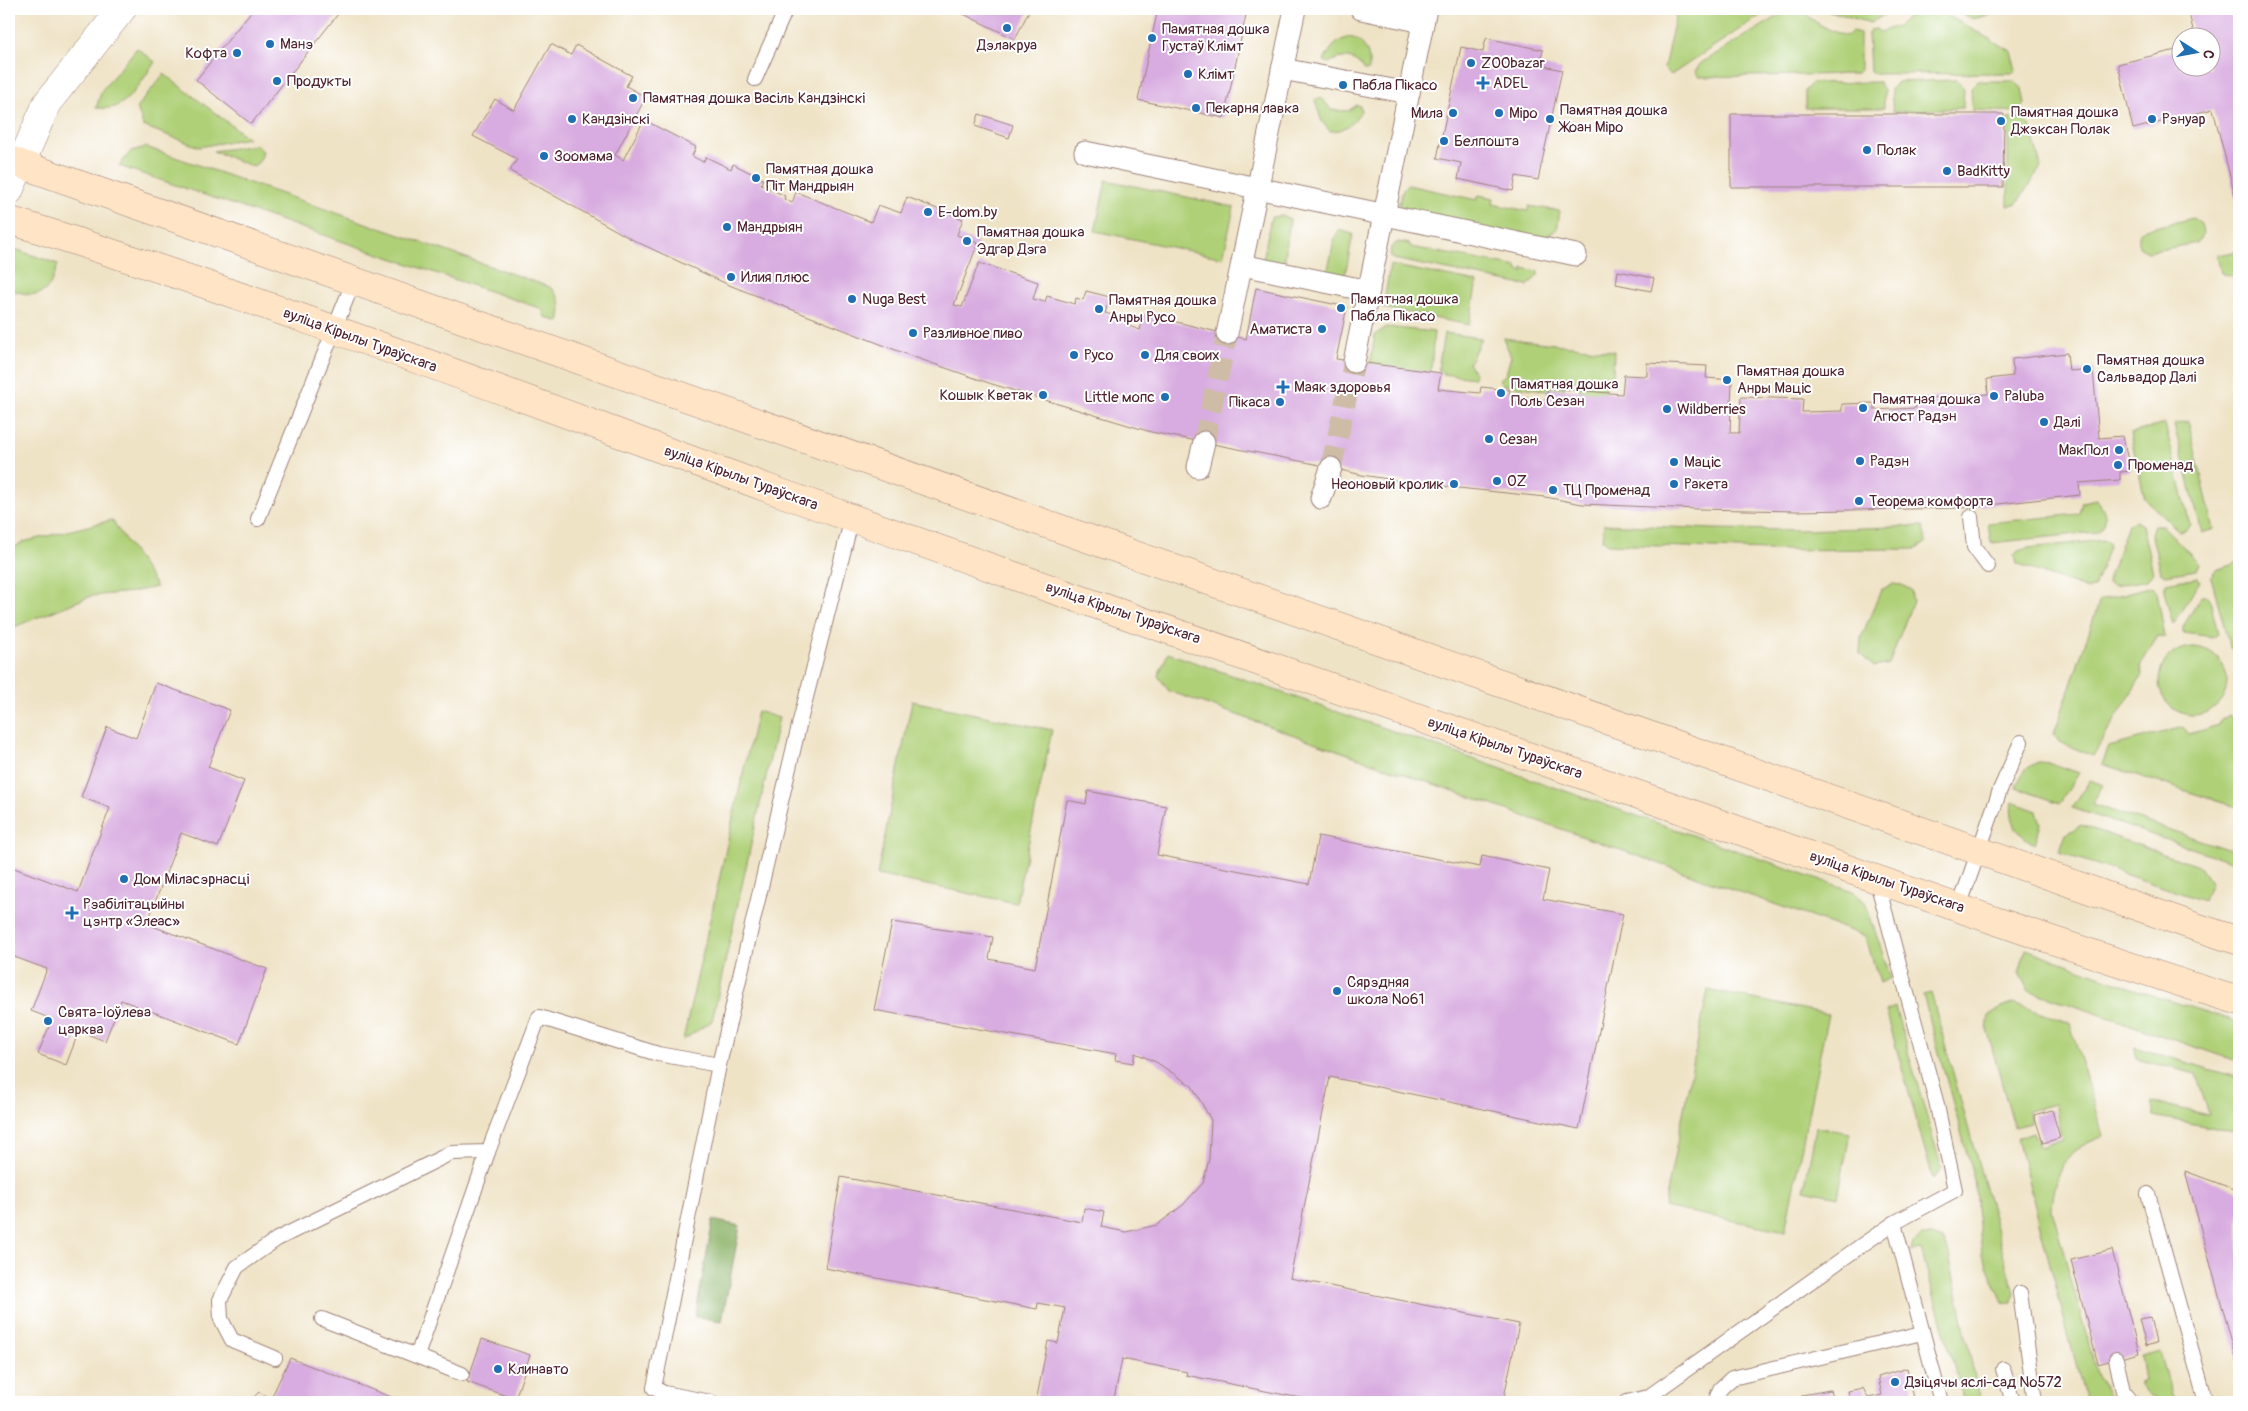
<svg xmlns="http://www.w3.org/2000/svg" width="2248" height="1411" font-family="Pangolin,sans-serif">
<rect width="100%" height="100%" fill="#fff"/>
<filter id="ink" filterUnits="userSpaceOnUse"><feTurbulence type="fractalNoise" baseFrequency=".02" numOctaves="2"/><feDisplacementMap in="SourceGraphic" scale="10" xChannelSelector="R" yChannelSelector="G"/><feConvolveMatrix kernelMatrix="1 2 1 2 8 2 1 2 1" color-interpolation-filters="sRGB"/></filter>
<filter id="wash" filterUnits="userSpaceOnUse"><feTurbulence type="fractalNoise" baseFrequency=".0096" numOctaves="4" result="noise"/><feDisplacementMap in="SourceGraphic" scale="20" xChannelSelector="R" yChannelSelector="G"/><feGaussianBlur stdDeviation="1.12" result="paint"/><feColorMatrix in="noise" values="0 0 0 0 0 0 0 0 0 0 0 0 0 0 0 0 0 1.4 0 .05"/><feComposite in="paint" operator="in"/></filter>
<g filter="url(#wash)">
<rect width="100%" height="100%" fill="#efe3c6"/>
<!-- green -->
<g fill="#afd077" stroke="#7c7851">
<polygon points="1677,9 1770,9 1671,75 1664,68"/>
<path d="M1790 9H1807L1805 13C1817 25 1831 31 1847 36L1852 31 1860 33V70L1856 74 1699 77 1695 71 1701 63Z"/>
<polygon points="1823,9 1895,9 1870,23"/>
<polygon points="1915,9 1936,9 2011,51 2016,70 2014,73 1875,74 1870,71 1868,33 1870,30 1876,29 1880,32 1897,26 1916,11"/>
<polygon points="1954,9 2002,9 2000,12 1973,19"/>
<path d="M1350 37C1365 41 1371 55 1369 70L1365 71C1357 57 1343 54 1329 63L1324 61C1330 48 1337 40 1350 37Z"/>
<path d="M137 48 155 62C144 77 133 99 115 107 110 109 102 108 96 108L102 90Z"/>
<polygon points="164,74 248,138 199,147 143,126 137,107"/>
<polygon points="1956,80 1964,88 1963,108 1893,112 1891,89 1897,82"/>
<polygon points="1977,81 2014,81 2022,88 2025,104 2019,112 1972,110 1971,88"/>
<polygon points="1879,82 1884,90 1884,108 1805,108 1805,90 1812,83"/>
<path d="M1321 98 1332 110 1348 111 1356 105 1360 106 1361 111C1353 123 1346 131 1330 131L1322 122 1315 100Z"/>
<polygon points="2022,117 2030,125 2041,167 2017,203 2008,206 2008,119"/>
<polygon points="256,145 263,151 261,159 254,167 213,151"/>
<path d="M146 147 550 287C561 298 563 306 559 322L545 317 542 309 119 166 131 151Z"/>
<polygon points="1106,180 1234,207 1223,258 1095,231"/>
<polygon points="1408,185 1477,200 1479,195 1494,198 1493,204 1528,211 1529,206 1560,211 1557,230 1535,242 1407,213 1399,204 1403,189"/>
<polygon points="1283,216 1290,219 1285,258 1278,273 1261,271 1271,217"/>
<polygon points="2193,218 2201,224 2203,234 2197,243 2148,252 2139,247 2139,235 2142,230"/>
<polygon points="1339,230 1353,234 1342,292 1326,278 1335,237"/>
<polygon points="1398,242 1410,244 1411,247 1518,267 1517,270 1523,272 1523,268 1538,271 1538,275 1528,286 1393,259 1390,257 1391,247"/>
<path d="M9 247 58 264C48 296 41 300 9 289Z"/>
<polygon points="2239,251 2239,275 2232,276 2221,273 2217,255"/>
<polygon points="1390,265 1477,282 1469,325 1383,308"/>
<polygon points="1386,327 1434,332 1431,370 1419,378 1370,365 1375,335"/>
<polygon points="1444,333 1481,338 1469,364 1474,373 1474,378 1443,374 1438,369"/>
<polygon points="1503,338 1614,351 1613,380 1606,384 1605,395 1580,393 1579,381 1566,379 1563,392 1503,385 1499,380 1506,374 1511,356"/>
<polygon points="2188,421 2214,529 2202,533 2174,425"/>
<polygon points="2165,424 2190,525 2185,530 2179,531 2145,499 2130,433"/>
<path d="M2096 499C2106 510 2110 522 2097 532L1991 543 1988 523 2079 514 2082 502Z"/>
<polygon points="112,520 157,587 132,592 91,596 9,629 9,551 23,542"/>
<polygon points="2135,521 2142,525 2153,573 2147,580 2115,586 2108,583 2109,577 2128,524"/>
<polygon points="1604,524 1713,529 1803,530 1923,526 1926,543 1916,549 1765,550 1608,544 1602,539"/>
<polygon points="2154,526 2163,526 2199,563 2196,570 2165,575 2161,572 2151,533"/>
<polygon points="2105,540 2110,544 2094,588 2088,589 2016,564 2014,556 2018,551 2028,548"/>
<polygon points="2239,562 2239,662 2237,653 2230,648 2211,577 2216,570"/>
<polygon points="2198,577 2200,581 2173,625 2164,591 2166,583"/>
<polygon points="1892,584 1902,585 1911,590 1913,601 1889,664 1874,667 1860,654 1861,638 1881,590"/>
<polygon points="2153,586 2157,592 2165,637 2158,636 2140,666 2142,675 2093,756 2059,742 2054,734 2100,600"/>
<polygon points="2201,596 2207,596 2210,600 2218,634 2214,637 2183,633 2183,627"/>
<circle cx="2193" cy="681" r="34"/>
<polygon points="1168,653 1853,891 1865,902 1891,978 1880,983 1865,936 1169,691 1158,676"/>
<polygon points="912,701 1052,730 1016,903 877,875"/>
<polygon points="757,711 779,718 712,1021 683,1040"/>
<polygon points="2229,715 2239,719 2239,808 2102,764 2109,747 2183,727 2189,734 2219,725 2220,721"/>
<path d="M2038 762 2051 763 2079 773 2060 803 2016 788C2020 775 2026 767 2038 762Z"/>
<polygon points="2090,780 2103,785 2092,804 2239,853 2239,864 2072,808"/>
<path d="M2012 802 2037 811 2041 824 2035 844C2018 836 2009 821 2012 802Z"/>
<polygon points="2081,825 2201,867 2211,882 2204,901 2059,852 2066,834"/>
<polygon points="2026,949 2148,994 2239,1022 2239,1062 2028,990 2019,973"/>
<polygon points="1708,990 1828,1014 1785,1231 1664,1207"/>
<polygon points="1931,993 2014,1293 2012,1302 2003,1303 1982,1254 1974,1179 1923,995"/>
<path d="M2013 1003 2070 1023 2103 1136C2094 1140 2085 1144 2077 1149 2058 1163 2054 1188 2052 1210L2097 1374 2112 1402H2086L2017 1138 2033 1132 2040 1147 2063 1139 2054 1104 2029 1111 2030 1123 2014 1127 1987 1030 1989 1015 2002 1007Z"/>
<polygon points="1895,1007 1942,1169 1933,1179 1886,1011"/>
<polygon points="2135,1047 2239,1078 2239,1133 2154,1116 2151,1102 2209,1115 2196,1074 2136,1059"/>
<polygon points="1816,1127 1850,1133 1838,1197 1804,1190"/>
<polygon points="1921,1235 1932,1235 1943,1239 1948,1250 1980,1402 1964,1402 1921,1250 1911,1252 1913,1243"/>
<path d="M2160 1352 2174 1402C2154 1402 2150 1398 2139 1381L2144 1379 2140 1357Z"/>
</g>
<!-- forest -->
<polygon fill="#8bb268" stroke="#6a684a" points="713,1220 740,1226 722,1321 695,1317"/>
<g id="blocks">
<!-- building -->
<g fill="#d8ace0">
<polygon points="253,9 342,9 251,124 196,80"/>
<polygon points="953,9 1030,9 1015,39"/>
<polygon points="1158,9 1216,9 1246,15 1224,118 1138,100"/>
<polygon points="2188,9 2239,9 2239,212 2213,109 2133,129 2118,64 2180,49 2180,68 2210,68 2210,38 2195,38"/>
<polygon points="1486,38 1543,50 1540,65 1562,70 1538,180 1516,176 1513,191 1458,179 1461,163 1437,158 1461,47 1483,52"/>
<polygon points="551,44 571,55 576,45 632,76 626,86 646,97 615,155 623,160 644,120 696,147 692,156 703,162 706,157 731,169 733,164 763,179 761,184 785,196 784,199 792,203 796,192 871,222 878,205 901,213 907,197 963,219 957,235 978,243 954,305 962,307 979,263 1038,282 1033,299 1045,302 1047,296 1075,304 1076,298 1083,300 1086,291 1110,297 1105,313 1131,320 1129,326 1140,330 1144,314 1246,339 1256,288 1347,307 1336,359 1441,373 1438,389 1480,393 1481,387 1510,390 1509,396 1546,400 1548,388 1622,394 1624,375 1647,376 1647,363 1707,366 1706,378 1732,380 1730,433 1739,433 1741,397 1803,399 1802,412 1842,411 1842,404 1874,403 1874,410 1916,408 1915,399 1988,394 1987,379 2013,376 2012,359 2067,353 2069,371 2093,369 2099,438 2123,436 2130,471 2120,472 2120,480 2079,483 2080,495 1961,508 1797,511 1698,509 1582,504 1545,497 1420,484 1362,475 1315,464 1151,432 992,384 911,356 729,285 635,241 510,171 517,159 473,136 495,99 514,110"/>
<polygon points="979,114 1013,125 1009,138 975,126"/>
<polygon points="1731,114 2004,114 2003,187 1731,187"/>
<polygon points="1618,271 1654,278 1651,291 1616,284"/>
<polygon points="156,683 230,710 208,767 244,781 218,847 181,833 147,924 267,969 239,1044 121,1000 105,1041 79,1031 66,1065 38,1054 52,1019 31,1011 47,969 9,955 9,866 78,892 110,808 81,797 107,727 136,738"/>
<polygon points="1088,791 1166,806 1157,855 1309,884 1318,836 1480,867 1482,856 1549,870 1543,899 1623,914 1579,1129 1330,1077 1290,1278 1519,1324 1503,1402 1320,1402 1186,1375 1187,1372 1122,1359 1114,1399 1126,1402 1036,1402 1048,1341 1058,1343 1065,1308 1038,1303 1037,1309 825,1268 841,1177 1082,1222 1084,1208 1104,1212 1101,1227 1126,1232 1157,1225 1183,1205 1203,1183 1209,1159 1211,1120 1192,1086 1156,1062 1135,1053 1133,1063 1115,1060 1116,1054 874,1010 892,922 993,937 989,959 1035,968 1067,800 1086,804"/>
<polygon points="2052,1110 2060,1138 2043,1143 2034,1115"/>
<polygon points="2185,1171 2239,1191 2239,1368"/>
<polygon points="2112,1250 2139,1353 2098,1364 2071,1260"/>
<polygon points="2150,1317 2156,1343 2146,1346 2139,1319"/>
<polygon points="482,1339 530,1355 515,1399 467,1382"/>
<polygon points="290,1358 404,1402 244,1402 244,1400 254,1397 259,1392 271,1398"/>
<polygon points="1907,1368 1915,1402 1851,1402 1848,1391 1863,1388 1868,1398 1882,1395 1878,1377"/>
<polygon points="1830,1390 1834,1402 1803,1402 1802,1395"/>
</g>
</g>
</g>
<g filter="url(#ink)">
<use href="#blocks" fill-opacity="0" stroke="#9c8178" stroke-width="1"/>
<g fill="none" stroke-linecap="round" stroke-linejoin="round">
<!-- pedestrian-tunnel -->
<g stroke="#cebca7" stroke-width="21" stroke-dasharray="21 11" stroke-linecap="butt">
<polyline points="1204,442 1227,334"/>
<polyline points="1331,468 1354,362"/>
</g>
<!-- service casing -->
<g stroke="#9c8178" stroke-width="16">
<g id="service">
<polyline points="755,79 786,9"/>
<polyline points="1971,517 1974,547 1988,566"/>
<polyline points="258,519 354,280"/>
<polyline points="1959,907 2000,790 2021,742"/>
<polyline points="2148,1194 2206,1402"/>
<polyline points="1894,1223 1941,1402"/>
<polyline points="2020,1293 2035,1402"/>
<polyline points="322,1319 462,1374"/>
<polyline points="417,1356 488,1152 539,1017 658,1054 719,1065"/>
<polyline points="275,1358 232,1340 221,1319 220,1300 237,1267 277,1239 451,1153 488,1152"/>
<polyline points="2116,1359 2123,1391 2132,1402"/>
<polyline points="2003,1369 2013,1402"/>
<polyline points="711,1402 664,1393 654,1388 719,1065 801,717 852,518"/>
<polyline points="1627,1402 1648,1397 1862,1245 1894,1223 1955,1190 1936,1101 1876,878"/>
<polyline points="1715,1402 1720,1389 1732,1378 1922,1333"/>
</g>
</g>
<!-- pedestrian casing -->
<g stroke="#9c8178" stroke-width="23">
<g id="pedestrian">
<polyline points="1361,9 1423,22"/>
<polyline points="1282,69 1409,93"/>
<polyline points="1085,152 1576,255"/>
<polyline points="1242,265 1369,291"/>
<polyline points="1227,334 1295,9"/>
<polyline points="1354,362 1426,9"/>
<polyline points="1198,467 1204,442"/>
<polyline points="1321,498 1331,468"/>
</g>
</g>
<!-- minor casing -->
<g stroke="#9c8178" stroke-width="29">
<polyline id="minor" points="9,191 47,103 122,9"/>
</g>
<!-- secondary casing -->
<g stroke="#9c8178" stroke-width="29">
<g id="secondary">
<path d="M9 160C738 415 1467 671 2196 927L2239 941"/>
<path d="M9 220C266 300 518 397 770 489 1042 587 1315 681 1588 777 1805 853 2020 933 2239 1001"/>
</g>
</g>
<!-- service -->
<use href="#service" stroke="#fff" stroke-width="14"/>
<!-- pedestrian -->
<use href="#pedestrian" stroke="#fff" stroke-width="21"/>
<!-- minor -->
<use href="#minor" stroke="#fff" stroke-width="28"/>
<!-- secondary -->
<use href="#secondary" stroke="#ffe4c6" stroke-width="28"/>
</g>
</g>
<!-- markers -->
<g fill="#1f6fb2" stroke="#fff" stroke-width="2">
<circle cx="1007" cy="28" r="5"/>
<circle cx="1152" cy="38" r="5"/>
<circle cx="270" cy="44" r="5"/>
<circle cx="237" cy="53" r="5"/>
<circle cx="1471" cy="63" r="5"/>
<circle cx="1188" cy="74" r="5"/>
<circle cx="277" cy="81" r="5"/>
<path d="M1480.5 75.5h5v5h5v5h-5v5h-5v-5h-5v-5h5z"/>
<circle cx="1343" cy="85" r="5"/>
<circle cx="633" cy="98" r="5"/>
<circle cx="1196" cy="108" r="5"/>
<circle cx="1453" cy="113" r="5"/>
<circle cx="1499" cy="113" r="5"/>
<circle cx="572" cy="119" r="5"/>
<circle cx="1550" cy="119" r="5"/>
<circle cx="2152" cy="119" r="5"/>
<circle cx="2001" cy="121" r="5"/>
<circle cx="1444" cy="141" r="5"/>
<circle cx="1867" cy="150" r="5"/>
<circle cx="544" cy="156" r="5"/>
<circle cx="1947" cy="171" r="5"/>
<circle cx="756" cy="178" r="5"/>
<circle cx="928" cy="212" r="5"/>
<circle cx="727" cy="227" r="5"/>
<circle cx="967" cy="241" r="5"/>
<circle cx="731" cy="277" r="5"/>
<circle cx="852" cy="299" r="5"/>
<circle cx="1341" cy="308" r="5"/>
<circle cx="1099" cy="309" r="5"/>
<circle cx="1322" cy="329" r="5"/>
<circle cx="913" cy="333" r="5"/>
<circle cx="1074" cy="355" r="5"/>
<circle cx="1145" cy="355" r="5"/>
<circle cx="2087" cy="369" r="5"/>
<circle cx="1727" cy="380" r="5"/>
<path d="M1280.5 379.5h5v5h5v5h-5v5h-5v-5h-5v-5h5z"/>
<circle cx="1501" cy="393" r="5"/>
<circle cx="1043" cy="395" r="5"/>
<circle cx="1994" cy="396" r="5"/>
<circle cx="1165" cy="397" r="5"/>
<circle cx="1280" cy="402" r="5"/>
<circle cx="1863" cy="408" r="5"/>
<circle cx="1667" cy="409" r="5"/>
<circle cx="2044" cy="422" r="5"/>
<circle cx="1489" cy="439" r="5"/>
<circle cx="2119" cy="450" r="5"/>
<circle cx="1860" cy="461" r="5"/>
<circle cx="1674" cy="462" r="5"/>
<circle cx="2118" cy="465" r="5"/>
<circle cx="1497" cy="481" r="5"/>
<circle cx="1454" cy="484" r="5"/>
<circle cx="1674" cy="484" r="5"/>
<circle cx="1553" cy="490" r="5"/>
<circle cx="1859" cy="501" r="5"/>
<circle cx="124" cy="879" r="5"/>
<path d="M69.5 905.5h5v5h5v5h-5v5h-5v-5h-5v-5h5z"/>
<circle cx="1337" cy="991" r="5"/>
<circle cx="48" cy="1021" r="5"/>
<circle cx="498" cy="1369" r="5"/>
<circle cx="1895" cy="1382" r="5"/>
</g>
<g text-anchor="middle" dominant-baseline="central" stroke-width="4" stroke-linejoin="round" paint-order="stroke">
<!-- poi labels -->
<g font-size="15" fill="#4a1f2b" stroke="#fff" text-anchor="start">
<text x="1162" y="29">Памятная дошка<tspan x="1162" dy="17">Густаў Клімт</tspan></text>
<text x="280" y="44">Манэ</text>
<text x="1007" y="45" text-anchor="middle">Дэлакруа</text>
<text x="227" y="53" text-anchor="end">Кофта</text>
<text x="1481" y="63">ZOObazar</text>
<text x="1198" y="74">Клімт</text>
<text x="287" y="81">Продукты</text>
<text x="1493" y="83">ADEL</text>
<text x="1353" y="85">Пабла Пікасо</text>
<text x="643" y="98">Памятная дошка Васіль Кандзінскі</text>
<text x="1206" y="108">Пекарня лавка</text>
<text x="1560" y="110">Памятная дошка<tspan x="1560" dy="17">Жоан Міро</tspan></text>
<text x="2011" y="112">Памятная дошка<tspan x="2011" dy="17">Джэксан Полак</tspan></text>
<text x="1443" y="113" text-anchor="end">Мила</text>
<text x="1509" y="113">Міро</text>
<text x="582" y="119">Кандзінскі</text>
<text x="2162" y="119">Рэнуар</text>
<text x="1454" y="141">Белпошта</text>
<text x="1877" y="150">Полак</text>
<text x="554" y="156">Зоомама</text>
<text x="766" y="169">Памятная дошка<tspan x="766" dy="17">Піт Мандрыян</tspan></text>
<text x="1957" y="171">BadKitty</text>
<text x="938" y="212">E-dom.by</text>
<text x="737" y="227">Мандрыян</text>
<text x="977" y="232">Памятная дошка<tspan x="977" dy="17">Эдгар Дэга</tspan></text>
<text x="741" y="277">Илия плюс</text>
<text x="862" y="299">Nuga Best</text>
<text x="1351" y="299">Памятная дошка<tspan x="1351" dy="17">Пабла Пікасо</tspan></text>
<text x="1109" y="300">Памятная дошка<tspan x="1109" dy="17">Анры Русо</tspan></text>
<text x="1312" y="329" text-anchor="end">Аматиста</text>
<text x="923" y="333">Разливное пиво</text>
<text x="1084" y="355">Русо</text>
<text x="1155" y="355">Для своих</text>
<text x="2097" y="360">Памятная дошка<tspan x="2097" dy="17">Сальвадор Далі</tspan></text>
<text x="1737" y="371">Памятная дошка<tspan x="1737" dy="17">Анры Маціс</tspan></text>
<text x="1511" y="384">Памятная дошка<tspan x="1511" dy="17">Поль Сезан</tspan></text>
<text x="1294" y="387">Маяк здоровья</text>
<text x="1033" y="395" text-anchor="end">Кошык Кветак</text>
<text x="2004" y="396">Paluba</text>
<text x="1155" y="397" text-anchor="end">Little мопс</text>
<text x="1873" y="399">Памятная дошка<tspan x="1873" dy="17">Агюст Радэн</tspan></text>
<text x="1270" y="402" text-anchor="end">Пікаса</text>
<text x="1677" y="409">Wildberries</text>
<text x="2054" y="422">Далі</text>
<text x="1499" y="439">Сезан</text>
<text x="2109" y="450" text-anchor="end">МакПол</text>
<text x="1870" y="461">Радэн</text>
<text x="1684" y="462">Маціс</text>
<text x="2128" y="465">Променад</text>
<text x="1507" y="481">OZ</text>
<text x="1444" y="484" text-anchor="end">Неоновый кролик</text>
<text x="1684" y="484">Ракета</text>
<text x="1563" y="490">ТЦ Променад</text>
<text x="1869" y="501">Теорема комфорта</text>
<text x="134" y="879">Дом Міласэрнасці</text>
<text x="83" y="904">Рэабілітацыйны<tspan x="83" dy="17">цэнтр «Элеас»</tspan></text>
<text x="1347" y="982">Сярэдняя<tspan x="1347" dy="17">школа №61</tspan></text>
<text x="58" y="1012">Свята-Іоўлева<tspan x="58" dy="17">царква</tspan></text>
<text x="508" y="1369">Клинавто</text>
<text x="1905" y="1382">Дзіцячы яслі-сад №572</text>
</g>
<!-- street labels -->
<g font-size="15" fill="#4a1f2b" stroke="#fff">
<text transform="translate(360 340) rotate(20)">вуліца Кірылы Тураўскага</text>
<text transform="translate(741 478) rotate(20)">вуліца Кірылы Тураўскага</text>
<text transform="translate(1123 613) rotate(19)">вуліца Кірылы Тураўскага</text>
<text transform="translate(1505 748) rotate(19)">вуліца Кірылы Тураўскага</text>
<text transform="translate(1887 882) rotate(19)">вуліца Кірылы Тураўскага</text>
</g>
</g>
<!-- margin -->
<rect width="2248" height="1411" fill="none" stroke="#fff" stroke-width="30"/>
<!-- north arrow -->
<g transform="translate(2196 52) rotate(101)"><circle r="24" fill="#ffffff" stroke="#b7a5aa"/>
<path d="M0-4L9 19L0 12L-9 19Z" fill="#1f6fb2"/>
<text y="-8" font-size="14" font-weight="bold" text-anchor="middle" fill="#4a1f2b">С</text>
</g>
</svg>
